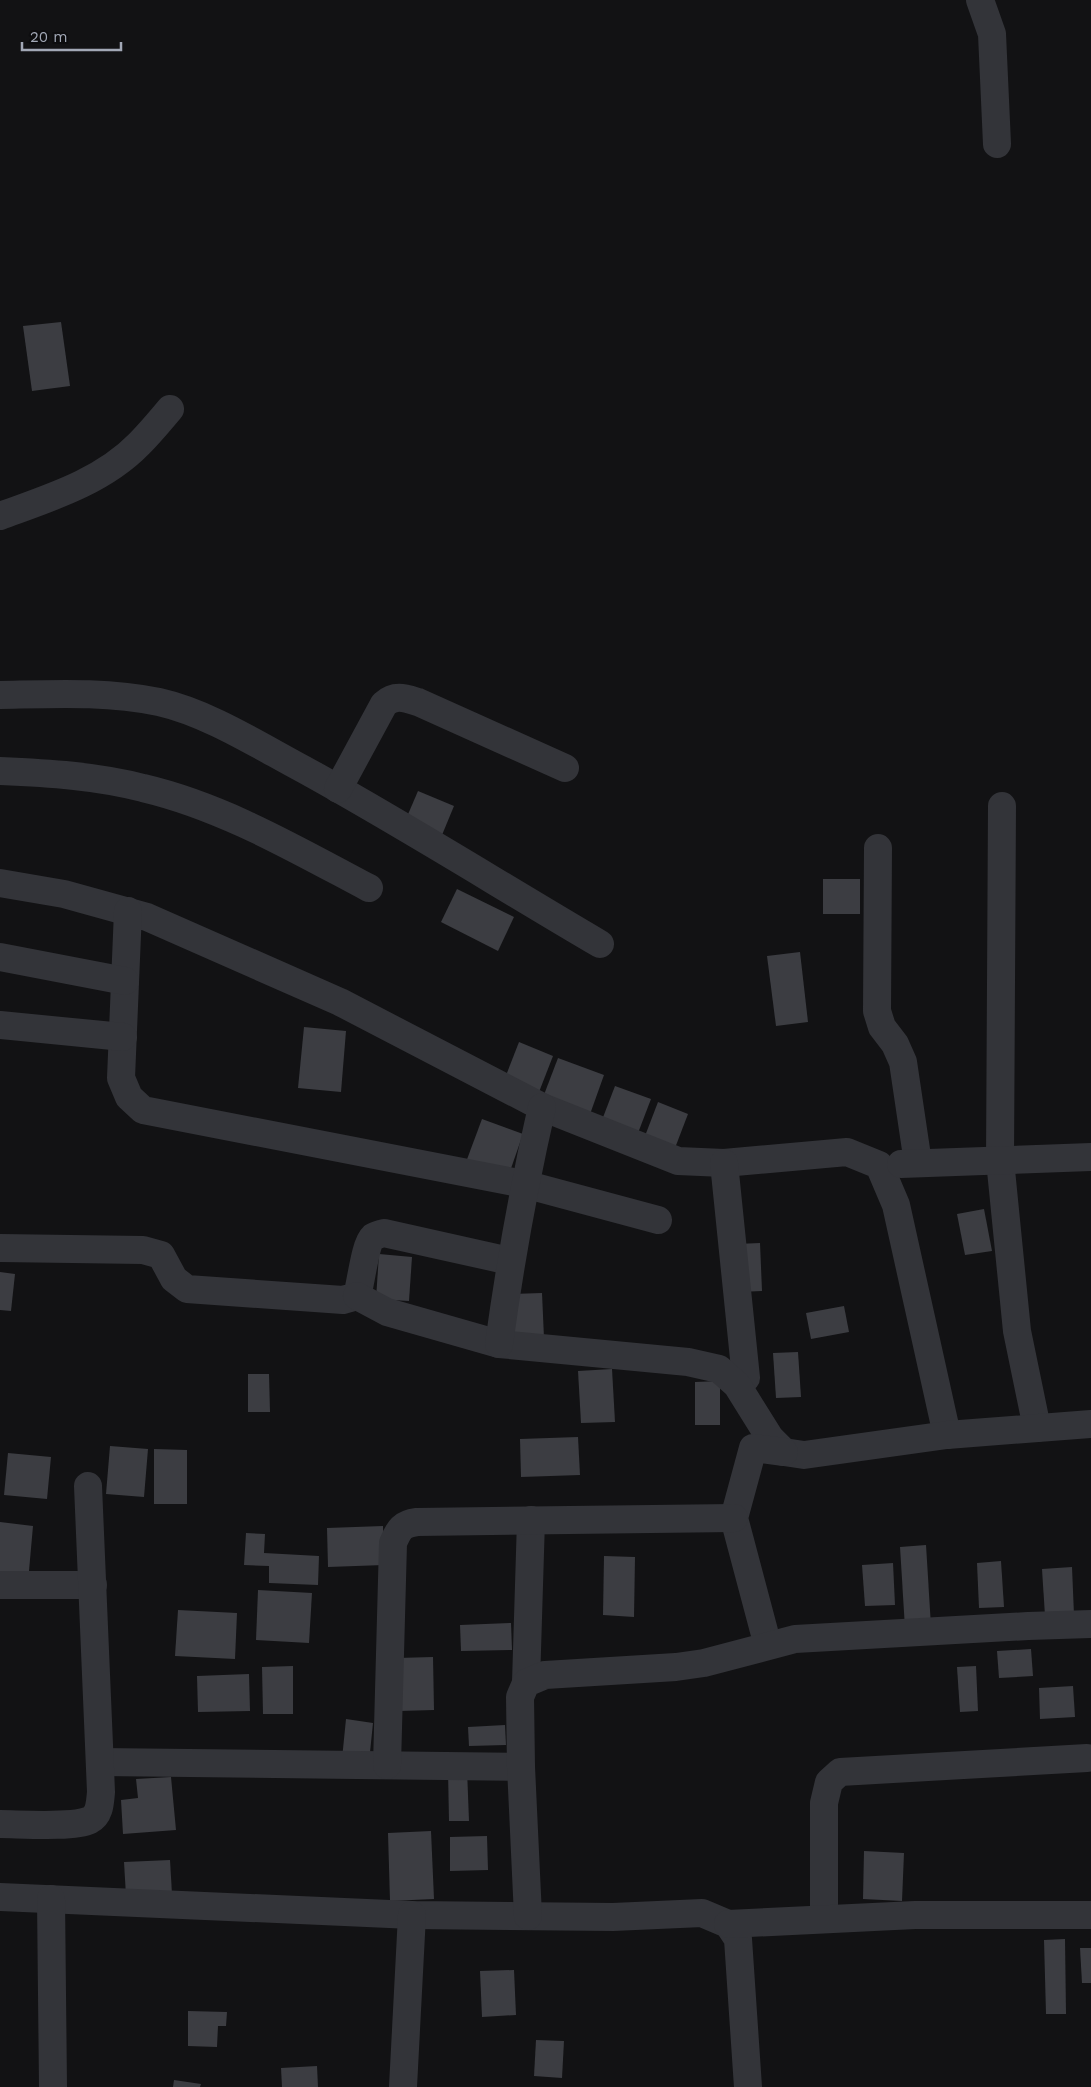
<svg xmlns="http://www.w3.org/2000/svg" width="1091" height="2087" font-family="'Work Sans',sans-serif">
<rect width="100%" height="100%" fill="#121214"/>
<!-- building -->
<g fill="#3c3d42">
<polygon points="61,322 70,386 32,391 23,326"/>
<polygon points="418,791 454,806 442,835 406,819"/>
<rect x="823" y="879" width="37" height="35"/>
<polygon points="457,889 514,917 498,951 441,922"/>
<polygon points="800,952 808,1022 776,1026 767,956"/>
<polygon points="304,1027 346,1031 341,1092 298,1088"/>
<polygon points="519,1042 553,1056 539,1092 505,1078"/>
<polygon points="558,1058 604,1075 589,1117 542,1100"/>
<polygon points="615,1086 651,1099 638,1133 602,1120"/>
<polygon points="658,1102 688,1114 675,1148 645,1136"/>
<polygon points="482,1119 523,1134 508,1177 466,1162"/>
<polygon points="984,1209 992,1251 965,1255 957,1214"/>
<polygon points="760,1243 762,1291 739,1292 737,1244"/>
<polygon points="379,1254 412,1257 409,1301 376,1299"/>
<polygon points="0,1272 15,1274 11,1311 0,1310"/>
<polygon points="542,1293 544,1338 514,1339 512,1294"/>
<polygon points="844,1306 849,1332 811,1339 806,1313"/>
<polygon points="798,1352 801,1397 776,1398 773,1353"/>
<polygon points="612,1369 615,1422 581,1423 578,1371"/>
<polygon points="248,1374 269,1374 270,1412 248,1412"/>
<polygon points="720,1381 720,1425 695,1425 695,1382"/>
<polygon points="578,1437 580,1475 521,1477 520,1439"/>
<polygon points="110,1446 148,1449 144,1497 106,1494"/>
<polygon points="154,1449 187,1450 187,1504 154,1504"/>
<polygon points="8,1453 51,1457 47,1499 4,1495"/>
<polygon points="0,1522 33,1526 28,1582 0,1579"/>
<polygon points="383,1526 384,1565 328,1567 327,1528"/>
<polygon points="246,1533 265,1534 264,1553 319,1556 318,1585 269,1583 269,1566 244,1565"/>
<polygon points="926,1545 931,1626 905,1628 900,1547"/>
<polygon points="604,1556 635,1557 634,1617 603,1615"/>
<polygon points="1001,1561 1004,1607 979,1608 977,1563"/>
<polygon points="893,1563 895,1605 865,1606 862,1565"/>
<polygon points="1072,1567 1074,1615 1045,1616 1042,1569"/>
<polygon points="258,1590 312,1593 309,1643 256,1640"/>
<polygon points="178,1610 237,1613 235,1659 175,1656"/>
<polygon points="511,1623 512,1650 461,1651 460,1625"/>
<polygon points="1031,1649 1033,1676 999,1678 997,1651"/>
<polygon points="433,1657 434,1710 399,1711 397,1658"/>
<polygon points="293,1666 293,1714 263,1714 262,1667"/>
<polygon points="976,1666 978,1711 960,1712 957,1667"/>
<polygon points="249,1674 250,1711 198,1712 197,1676"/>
<polygon points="1073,1686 1075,1717 1040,1719 1039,1688"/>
<polygon points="346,1719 373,1723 369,1762 342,1759"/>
<polygon points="505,1725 506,1745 469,1746 468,1727"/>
<polygon points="467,1769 469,1821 449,1821 448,1770"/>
<polygon points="171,1777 176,1830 123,1834 121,1800 138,1798 136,1779"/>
<polygon points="431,1831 434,1899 390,1901 388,1833"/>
<polygon points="487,1836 488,1870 450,1871 450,1837"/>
<polygon points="864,1851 904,1853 902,1901 863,1899"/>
<polygon points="170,1860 172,1894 126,1896 124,1862"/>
<polygon points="1065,1939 1066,2014 1046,2014 1044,1940"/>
<polygon points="1080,1948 1091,1948 1091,1983 1082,1983"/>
<polygon points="514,1970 516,2015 482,2017 480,1971"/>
<polygon points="188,2011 227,2012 226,2026 218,2026 217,2047 188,2046"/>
<polygon points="536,2040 564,2041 562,2078 534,2076"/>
<polygon points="317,2066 318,2087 282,2087 281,2068"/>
<polygon points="174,2080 201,2084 200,2087 173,2087"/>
</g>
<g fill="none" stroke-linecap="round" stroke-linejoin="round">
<!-- minor -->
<g stroke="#333439" stroke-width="28">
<polyline points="980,0 992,34 997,144"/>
<path d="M0 516C49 498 102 482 139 444 150 433 160 421 170 409"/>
<path d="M0 695C53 694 106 691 159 702 208 713 258 745 303 769 403 824 501 886 600 944"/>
<path d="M0 771C48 773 97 776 143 788 224 807 297 850 369 888"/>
<path d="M338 789 384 704C395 694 405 698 418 702L565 768"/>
<polyline points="1002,806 1000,1160 1017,1331 1037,1428"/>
<polyline points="878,848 877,1011 882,1027 895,1044 903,1062 918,1163"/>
<polyline points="0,883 64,894 147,917 340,1002 542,1107 678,1161 724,1163 847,1152 879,1165 896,1205 947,1435"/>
<polyline points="128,911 121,1078 129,1097 143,1110 524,1184 658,1220"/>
<polyline points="0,957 125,981"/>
<polyline points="0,1025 123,1037"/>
<polyline points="724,1163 746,1378"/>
<polyline points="901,1164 1091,1157"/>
<path d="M0 1248 143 1250 161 1255 174 1279 187 1289 343 1300 357 1296C361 1283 365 1244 373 1237 376 1235 381 1234 384 1233L510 1261"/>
<polyline points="357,1296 387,1312 499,1344 688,1362 719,1369 737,1385 770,1438 784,1452 804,1455 947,1435 1091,1424"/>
<path d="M499 1344C510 1264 524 1185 542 1107"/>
<polyline points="0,1585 93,1585"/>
<polyline points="764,1631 734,1518 753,1448 784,1452"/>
<polyline points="526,1683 531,1520"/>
<polyline points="100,1762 521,1767"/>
<path d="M387 1765 393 1543C399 1529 402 1524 417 1522L734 1518"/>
<path d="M0 1824C20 1824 73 1828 90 1820 100 1815 100 1802 101 1792L88 1486"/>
<polyline points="0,1897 412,1915 613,1917 702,1913 728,1924 738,1939 748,2087"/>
<polyline points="51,1899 53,2087"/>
<polyline points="528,1916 521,1767 520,1697 526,1683 545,1675 676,1667 704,1663 795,1639 1028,1626 1091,1624"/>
<polyline points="824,1919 824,1803 829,1782 840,1772 1087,1758"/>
<polyline points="728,1924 915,1915 1091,1915"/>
<polyline points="403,2087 412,1915"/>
</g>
</g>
<!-- scale -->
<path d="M22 42v8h99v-8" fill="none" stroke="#a2a8b6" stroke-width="2.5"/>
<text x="30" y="42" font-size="15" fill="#a2a8b6" stroke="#0d0d0f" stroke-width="4" paint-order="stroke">20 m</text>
</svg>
